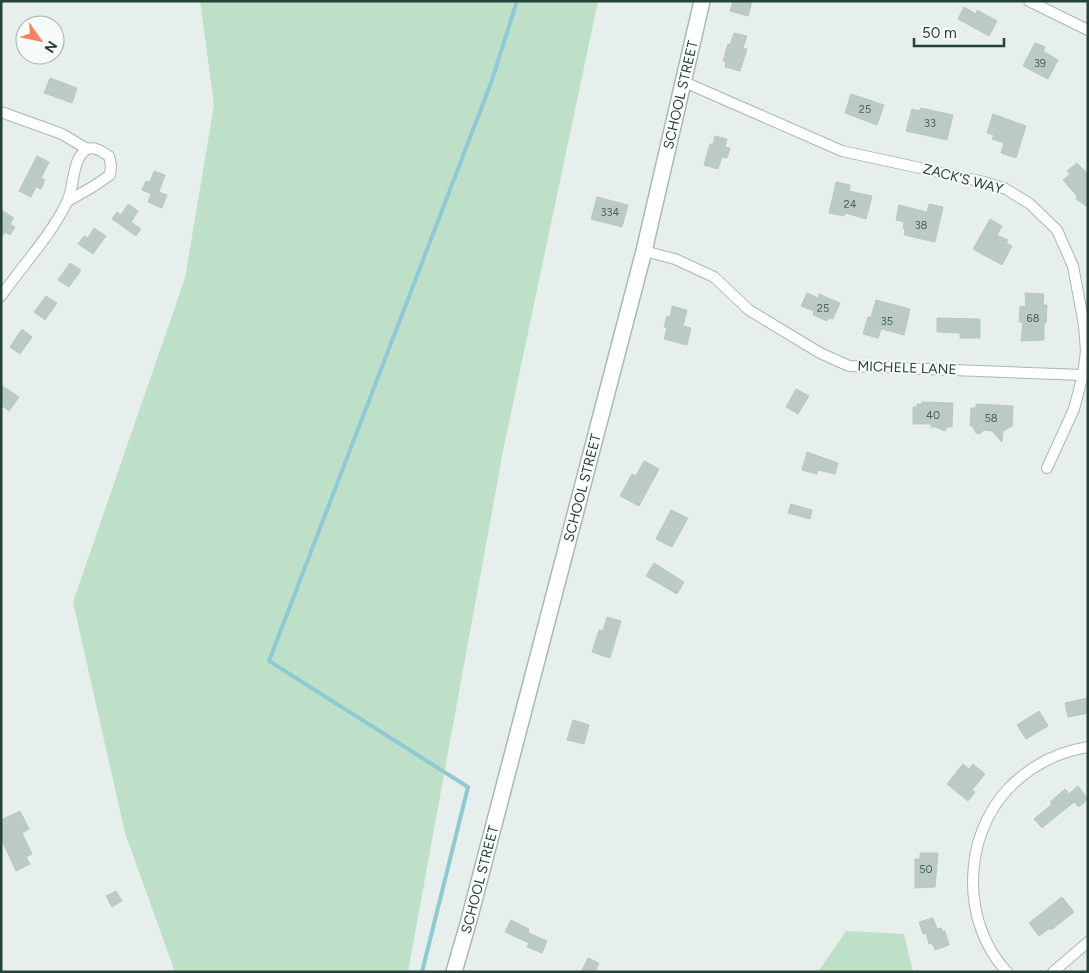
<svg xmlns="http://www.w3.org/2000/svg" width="1089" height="973" font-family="Figtree,sans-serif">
<rect width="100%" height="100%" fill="#e6efeb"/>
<!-- green -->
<g fill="#bfe0c8">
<polygon points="200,1 598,1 503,451 408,972 175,972 125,833 73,602 185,278 214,105"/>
<polygon points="846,931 904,934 913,972 818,972"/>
</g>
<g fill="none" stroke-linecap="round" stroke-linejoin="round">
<!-- stream -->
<polyline stroke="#8ec9d4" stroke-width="4" points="422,972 468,787 269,661 491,83 517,1"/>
</g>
<!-- building -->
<g fill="#bbcac4" stroke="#b8c9c2">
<polygon points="733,1 752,1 748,16 730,11"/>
<polygon points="964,7 976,14 977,10 997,21 989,36 958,19"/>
<polygon points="734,33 747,36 743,48 747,49 740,71 725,67 726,62 723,61 728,44 730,45"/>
<polygon points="1035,43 1045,47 1043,51 1058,60 1048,79 1023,66"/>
<polygon points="50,78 77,88 72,103 44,93"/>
<polygon points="851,94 884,105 877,125 845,113"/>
<polygon points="921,108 953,115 947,140 906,131 912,109 919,111"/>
<polygon points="993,114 1026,126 1016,158 1001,153 1004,143 992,139 994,135 987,133"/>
<polygon points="715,136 727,139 725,147 730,148 727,158 722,157 718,169 704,165 710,144 713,144"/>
<polygon points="37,156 49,162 41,178 45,180 41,189 36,187 31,197 19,191"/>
<polygon points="1077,163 1088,174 1088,207 1076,199 1077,196 1063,180 1070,174 1067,171"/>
<polygon points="154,171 165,175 159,192 167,195 162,208 148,202 151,194 142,190 146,181 150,182"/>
<polygon points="836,182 850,185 849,191 872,196 866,219 845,213 844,216 829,213"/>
<polygon points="597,197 628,205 622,227 591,219"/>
<polygon points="128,204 138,211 131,222 141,229 136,236 112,219 117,212 121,215"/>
<polygon points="929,204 943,207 935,242 904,235 905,229 903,228 904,222 896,220 899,205 927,212"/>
<polygon points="1,210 14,218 10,224 15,227 10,235 5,232 1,238"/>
<polygon points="990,219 1002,226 997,235 1008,240 1006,243 1012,246 1002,265 973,249"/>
<polygon points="94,228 106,236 93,254 78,244 84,236 88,238"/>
<polygon points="70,263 81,270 69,287 58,280"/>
<polygon points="807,293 818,298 819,294 840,303 833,319 829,318 827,321 813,315 814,311 801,306"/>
<polygon points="1025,293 1044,294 1043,305 1047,305 1046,323 1044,323 1044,340 1021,341 1023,322 1019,322 1020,306 1026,307"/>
<polygon points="46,296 57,303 45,320 34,312"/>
<polygon points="876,300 910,309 904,335 881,329 878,338 863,334 868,317 871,317"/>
<polygon points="672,306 687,310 683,326 691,328 687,345 664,339 667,328 664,327 667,316 670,317"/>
<polygon points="937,318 980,319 980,338 960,338 960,333 937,332"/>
<polygon points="22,329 32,337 20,354 10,347"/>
<polygon points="1,385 19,397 9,411 1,405"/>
<polygon points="796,389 809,396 798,414 786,407"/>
<polygon points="922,402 953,403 952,427 947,427 945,431 936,427 931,427 931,424 913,424 913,407 917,407 917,404 922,404"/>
<polygon points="976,404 1013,406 1012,426 1003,431 1002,442 992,431 984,430 980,434 976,433 972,426 970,426 971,408 976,408"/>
<polygon points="807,452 838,463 835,474 818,470 817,474 802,470"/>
<polygon points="644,461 659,469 639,506 620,496 632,474 636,476"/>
<polygon points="791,504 812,510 810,519 788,513"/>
<polygon points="671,510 688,518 672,547 656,539"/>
<polygon points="654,563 684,582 677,594 646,576"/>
<polygon points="607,617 621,621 610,658 592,652 599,630 603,631"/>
<polygon points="1088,698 1088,713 1068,717 1065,703"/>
<polygon points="1039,711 1048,726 1026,739 1017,725"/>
<polygon points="573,720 589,725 584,744 567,740"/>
<polygon points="963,764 969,769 973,764 985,774 972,790 975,792 968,801 947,784"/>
<polygon points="1078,786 1088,799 1079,807 1074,802 1042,828 1034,819 1052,804 1050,802 1065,789 1069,794"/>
<polygon points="20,811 29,829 22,833 32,854 26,857 30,864 16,871 1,838 1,820"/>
<polygon points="920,853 938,853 935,887 915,888 915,859 920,859"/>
<polygon points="116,891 122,901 112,907 106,896"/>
<polygon points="1062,897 1074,912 1051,930 1050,928 1039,936 1029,923"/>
<polygon points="933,918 937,929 941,928 943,932 945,931 949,945 935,950 932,943 929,944 926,933 923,934 919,922"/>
<polygon points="511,920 529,929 528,932 531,934 547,941 542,953 527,947 529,943 505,932"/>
<polygon points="588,958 599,963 595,972 581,972"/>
</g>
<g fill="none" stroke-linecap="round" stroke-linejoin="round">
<!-- street casing -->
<g stroke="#a8b8b2" stroke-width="12">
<g id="street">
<polyline points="1029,1 1088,30"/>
<polyline points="682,81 842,151 984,182 1006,189 1030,204 1057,230 1073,266 1084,325 1086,351 1083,375 1074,409 1047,468"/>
<path d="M1 112 62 134 87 149C71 160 75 186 67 202 52 234 22 266 1 296"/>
<path d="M68 201 94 186 110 175 111 165 109 156C102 152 95 146 87 149"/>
<polyline points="644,251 675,259 714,277 749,310 820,353 849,366 1083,375"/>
<path d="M1007 972C961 923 962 838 1008 789 1029 767 1057 752 1088 747"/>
<polyline points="1053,972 1088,942"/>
</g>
</g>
<!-- secondary casing -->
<g stroke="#a4bbb3" stroke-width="18">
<g id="secondary">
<path id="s1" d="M454 972 469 920 644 251 702 1"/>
</g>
</g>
<!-- street -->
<use href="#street" stroke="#fff" stroke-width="10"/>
<!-- secondary -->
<use href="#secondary" stroke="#fff" stroke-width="15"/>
</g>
<g text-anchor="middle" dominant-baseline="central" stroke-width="4" stroke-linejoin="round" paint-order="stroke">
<!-- number labels -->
<g font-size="11" fill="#4a645c">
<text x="1040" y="63">39</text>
<text x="865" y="109">25</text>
<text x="930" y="123">33</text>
<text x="850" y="204">24</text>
<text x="610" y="212">334</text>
<text x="921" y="225">38</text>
<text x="823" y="308">25</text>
<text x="1033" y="318">68</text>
<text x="887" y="321">35</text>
<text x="933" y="415">40</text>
<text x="991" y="418">58</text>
<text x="926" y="869">50</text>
</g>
<!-- street labels -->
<g font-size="14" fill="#24423a" stroke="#f7fbf9">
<text stroke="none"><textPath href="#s1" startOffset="906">SCHOOL STREET</textPath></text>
<text transform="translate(963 179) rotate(15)">ZACK'S WAY</text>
<text transform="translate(907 368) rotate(2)">MICHELE LANE</text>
<text stroke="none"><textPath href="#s1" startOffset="501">SCHOOL STREET</textPath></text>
<text stroke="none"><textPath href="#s1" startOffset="96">SCHOOL STREET</textPath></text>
</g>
</g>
<!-- border -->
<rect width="1089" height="973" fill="none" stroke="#24423a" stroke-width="5"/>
<!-- north arrow -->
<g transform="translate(40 40) rotate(123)"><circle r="24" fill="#f7fbf9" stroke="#a3b1ad"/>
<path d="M0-4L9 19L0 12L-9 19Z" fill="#f4845f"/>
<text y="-8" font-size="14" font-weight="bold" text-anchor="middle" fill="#24423a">N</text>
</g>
<!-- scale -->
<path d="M914 38v8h90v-8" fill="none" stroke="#24423a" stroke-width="2.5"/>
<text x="922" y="38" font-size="15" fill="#24423a" stroke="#f7fbf9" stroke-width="4" paint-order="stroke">50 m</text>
</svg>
